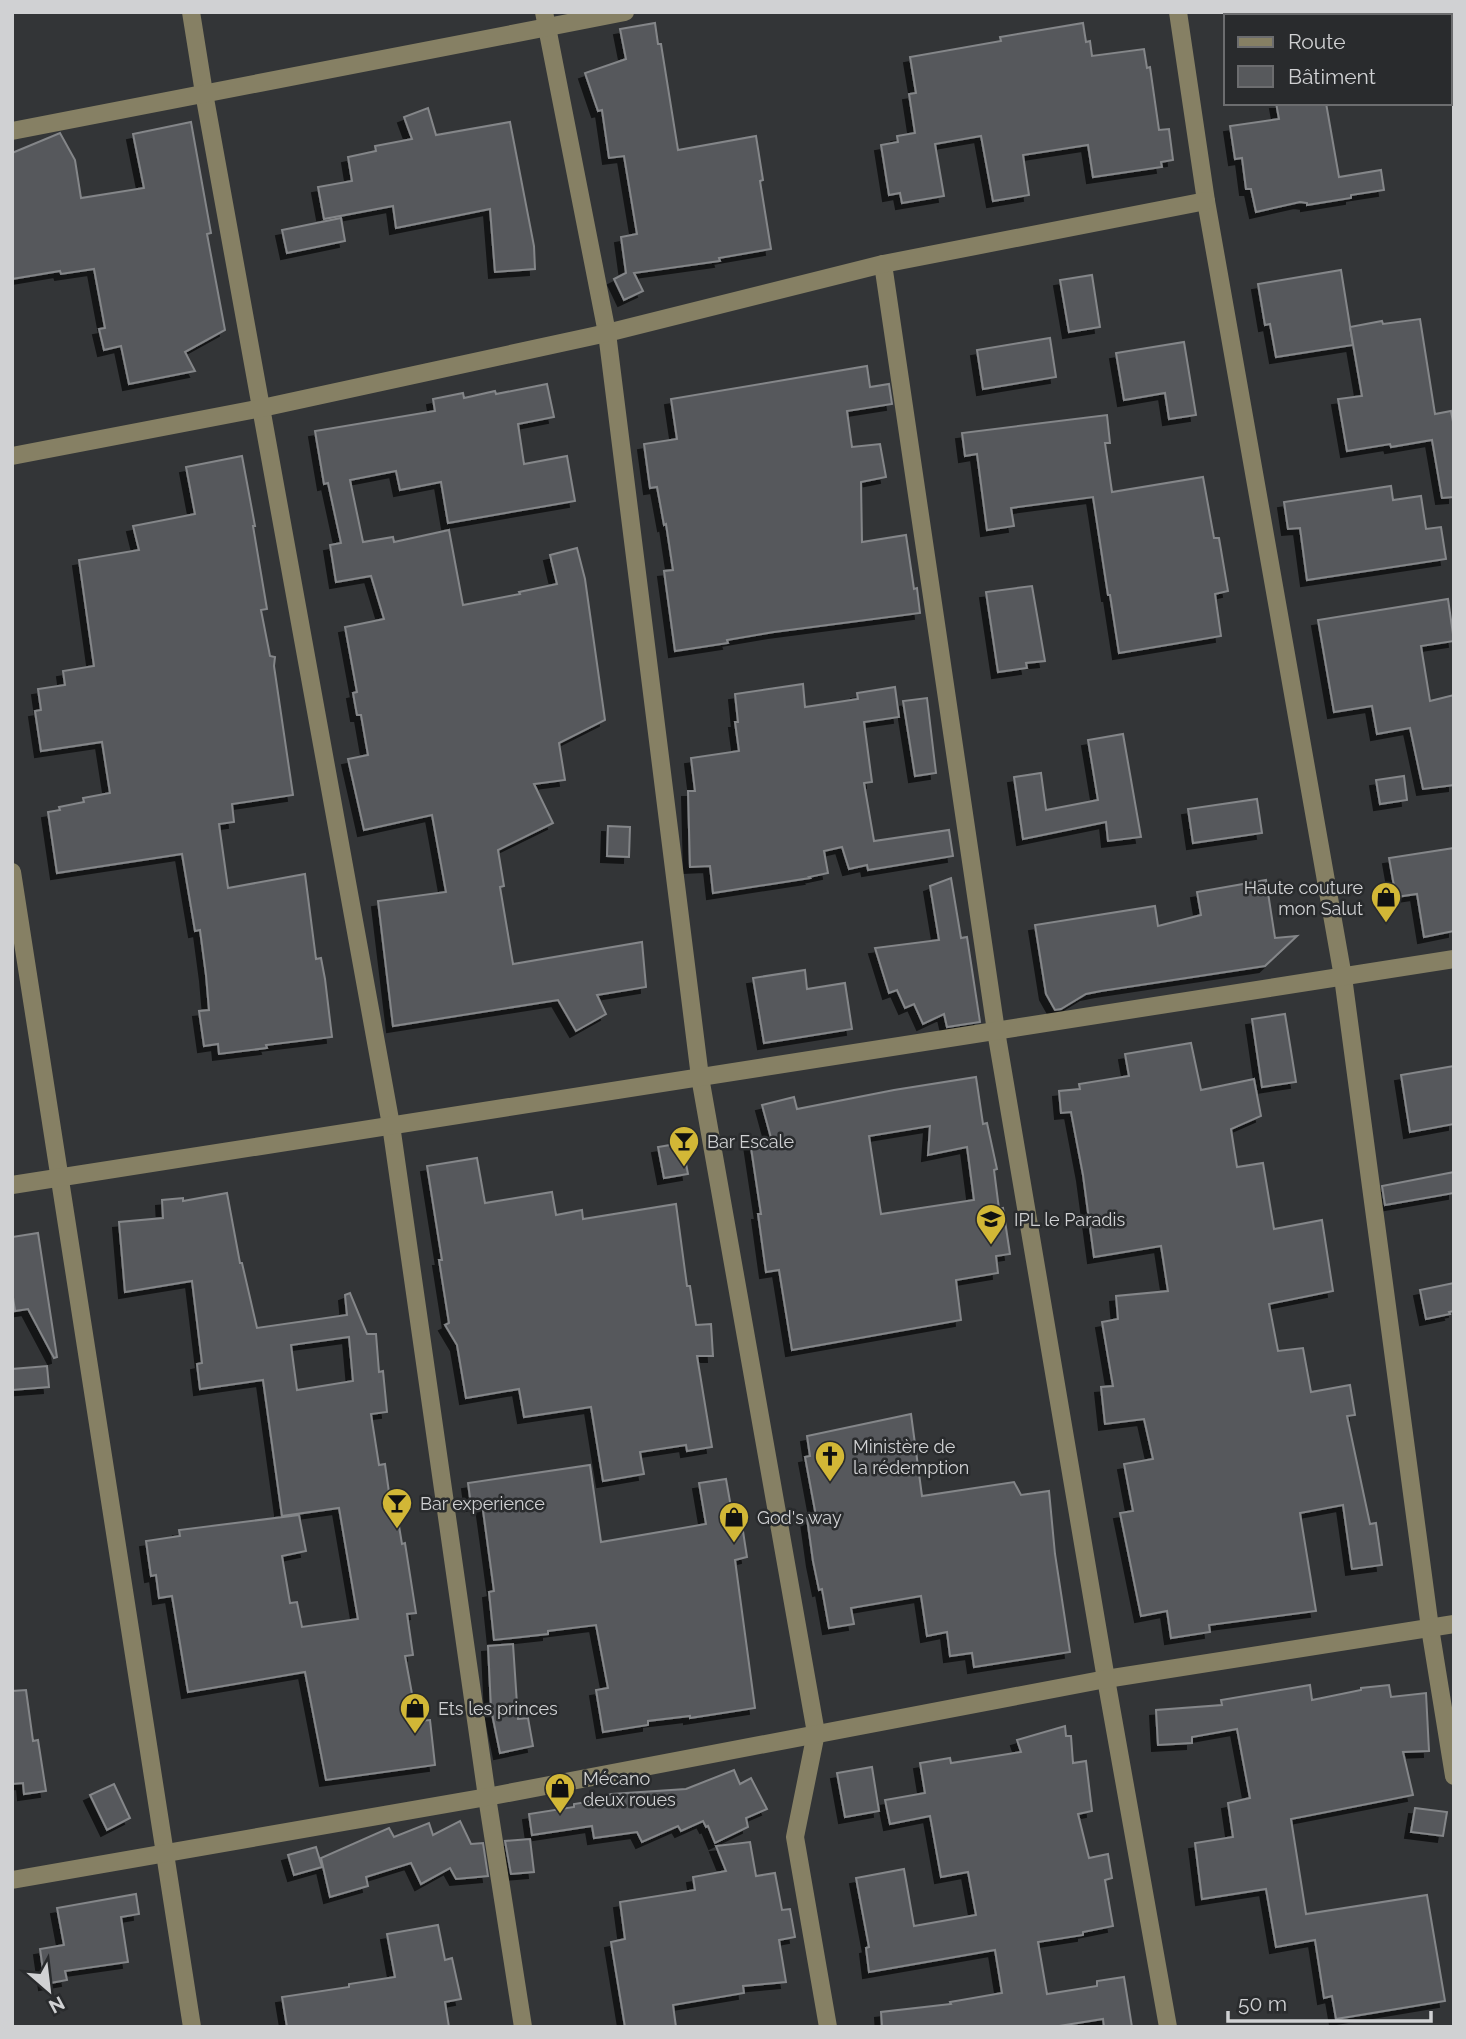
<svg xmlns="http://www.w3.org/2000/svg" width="1466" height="2039" font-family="Raleway,sans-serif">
<defs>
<filter id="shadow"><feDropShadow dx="-6" dy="6" stdDeviation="0" flood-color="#0009"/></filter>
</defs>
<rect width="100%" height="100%" fill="#333537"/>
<!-- building -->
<g fill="#57595c" stroke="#848689" stroke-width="2" fill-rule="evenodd" filter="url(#shadow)">
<polygon points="655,23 658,44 661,44 678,150 756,136 763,180 760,181 771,249 719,258 720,261 634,273 643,291 624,300 614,279 626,273 621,237 637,234 624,156 609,158 602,110 598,111 585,73 626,59 620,29"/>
<polygon points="1083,23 1086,42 1090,41 1092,56 1144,49 1147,68 1150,67 1159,130 1169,129 1173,160 1161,162 1162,167 1093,177 1088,145 1023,155 1029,195 993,201 981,136 935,144 944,196 902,203 900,193 889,195 881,145 898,142 897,136 915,133 909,94 916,93 910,57 1001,41 1000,37"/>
<polygon points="1276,103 1326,103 1339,177 1381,170 1384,190 1351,195 1351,198 1338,200 1307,205 1307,203 1300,202 1256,212 1251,189 1246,189 1242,158 1235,159 1230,126 1279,119"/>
<polygon points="428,108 436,135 510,122 534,246 535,269 495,272 490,209 396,228 393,206 324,219 318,187 352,181 348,157 376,151 375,146 412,139 404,117"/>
<polygon points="191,122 211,233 207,234 225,330 185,352 195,371 129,384 121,346 104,350 99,329 105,328 94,269 61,274 60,271 12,279 12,153 60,133 75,160 81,198 144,188 133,134"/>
<polygon points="341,218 345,241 287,253 282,230"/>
<polygon points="1341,270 1353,345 1276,357 1270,324 1265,325 1258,284"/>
<polygon points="1092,275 1100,327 1069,332 1060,280"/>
<polygon points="1420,319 1435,414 1451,411 1454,427 1454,497 1442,498 1432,440 1391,447 1390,444 1347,451 1338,399 1362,396 1350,327 1382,321 1383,324"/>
<polygon points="1050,338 1056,377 983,389 977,350"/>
<polygon points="1184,342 1196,415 1169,419 1165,393 1124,400 1116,353"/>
<polygon points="867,366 870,387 889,384 892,404 847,411 852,447 880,444 886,477 861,482 862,542 906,535 914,589 917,588 920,613 774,632 727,640 728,643 675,651 664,571 673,570 666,524 664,525 657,487 650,488 644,444 677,439 671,399"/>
<polygon points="547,384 554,417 518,424 524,464 567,456 575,501 448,523 441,482 400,490 396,471 350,480 363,542 393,537 394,542 449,530 463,605 520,594 519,592 557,584 550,555 577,548 585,579 605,720 559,743 565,780 534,784 553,823 498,850 504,886 500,887 513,964 642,942 646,987 597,995 606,1014 576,1031 558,1000 393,1026 378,901 446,892 432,815 364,830 348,759 368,755 361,715 357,715 353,693 357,692 345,627 384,619 371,576 336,582 330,545 341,543 328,483 324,484 315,431 435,411 433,399 463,393 464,398 495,391 496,394"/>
<polygon points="1107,415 1110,443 1105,443 1112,492 1203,477 1214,538 1219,538 1228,591 1215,594 1221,636 1119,653 1110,595 1108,595 1093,497 1011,508 1014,526 987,530 977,454 965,456 962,433"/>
<polygon points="242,456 255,526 253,526 267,609 261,610 270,656 275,657 274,666 293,795 232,804 234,822 219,824 228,888 305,874 316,959 321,958 325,979 332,1037 266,1045 267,1048 219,1054 218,1044 204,1046 199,1011 209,1010 206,975 200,930 195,931 182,854 57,873 48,812 60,810 59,807 84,802 83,798 110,793 102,742 41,751 35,711 41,710 38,689 65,685 63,671 94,666 79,560 139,550 133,526 195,514 186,467"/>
<polygon points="1391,486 1393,500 1421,496 1426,529 1441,527 1446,559 1307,580 1300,528 1288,529 1284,502"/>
<polygon points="1032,586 1045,661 1026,663 1027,668 998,672 986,592"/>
<polygon points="1448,599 1454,641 1421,646 1430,701 1454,695 1454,785 1423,789 1410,728 1377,734 1372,706 1334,712 1318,620"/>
<polygon points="803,684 805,707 858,699 857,693 895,687 899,717 864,722 872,782 864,783 874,841 949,830 953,856 868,870 867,865 849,869 842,847 824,851 828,873 809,877 810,878 713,893 710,866 690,867 688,791 695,791 691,758 739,751 735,722 738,722 735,694"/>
<polygon points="927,698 936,773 915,776 903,701"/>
<polygon points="1123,734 1141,837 1108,841 1106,822 1023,839 1014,777 1041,773 1046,810 1098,800 1088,740"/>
<polygon points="1404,776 1407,800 1380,804 1376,780"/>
<polygon points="1257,799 1262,833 1193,843 1188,809"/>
<polygon points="608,826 630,827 629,857 607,856"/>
<polygon points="1454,848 1454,931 1424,937 1417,894 1396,897 1389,858"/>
<polygon points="951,878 961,938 967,937 980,1022 947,1027 944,1014 923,1024 914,1004 905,1008 897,990 889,993 875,948 939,940 930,886"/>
<polygon points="1266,880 1275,938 1297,936 1265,966 1101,991 1086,994 1061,1009 1055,1010 1046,994 1035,925 1155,906 1158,926 1201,915 1197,892"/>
<polygon points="805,970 807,989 845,983 852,1029 764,1043 753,978"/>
<polygon points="1285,1014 1296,1082 1262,1087 1252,1019"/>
<polygon points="1191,1043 1201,1090 1254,1079 1261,1116 1231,1129 1237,1167 1263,1163 1274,1229 1322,1220 1333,1291 1269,1304 1278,1351 1303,1348 1311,1392 1350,1385 1355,1415 1347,1416 1370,1524 1376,1523 1382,1565 1352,1569 1343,1505 1300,1513 1316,1611 1209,1625 1210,1632 1171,1638 1167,1611 1141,1616 1120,1513 1133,1511 1124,1464 1153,1459 1144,1419 1105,1424 1101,1387 1113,1386 1102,1322 1118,1319 1116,1296 1168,1291 1161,1246 1094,1257 1083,1175 1071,1112 1061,1113 1059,1091 1080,1089 1079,1084 1129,1076 1125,1054"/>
<polygon points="1454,1066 1454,1124 1410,1132 1401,1075"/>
<path d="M976 1077 983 1124 987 1123 997 1169 994 1170 999 1209 1003 1208 1010 1254 996 1256 998 1273 956 1280 961 1320 792 1350 779 1270 766 1272 758 1214H761L750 1141 771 1138 762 1105 794 1097 797 1109 894 1090ZM930 1126 928 1155 967 1147 974 1200 881 1214 869 1136Z"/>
<polygon points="682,1143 688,1174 664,1178 658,1147"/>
<polygon points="477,1158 485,1203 552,1192 556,1215 582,1210 583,1219 676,1204 687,1286 690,1286 696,1325 711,1324 713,1356 697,1356 712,1447 687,1451 686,1445 640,1452 644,1474 603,1481 591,1407 524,1417 519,1389 466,1398 457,1345 445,1325 449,1323 439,1260 442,1260 427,1166"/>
<polygon points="1454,1172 1454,1193 1385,1205 1382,1186"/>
<path d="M227 1193 240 1263H242L257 1328 347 1315 345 1295 350 1293 367 1334H376L379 1372 383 1371 387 1412 371 1414 379 1465 385 1464 393 1521 398 1520 402 1544 405 1543 416 1613 407 1614 413 1655 405 1656 417 1721 430 1720 435 1765 326 1780 305 1672 188 1692 172 1596 159 1598 156 1575 151 1576 146 1541 180 1536 179 1530 299 1515 306 1551 282 1556 290 1603 297 1602 302 1627 358 1619 339 1508 282 1516 263 1380 200 1389 197 1364 202 1363 192 1281 125 1292 119 1222 163 1218 162 1200 183 1198V1201ZM349 1337 353 1381 297 1390 291 1345Z"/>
<polygon points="38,1233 57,1357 54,1358 28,1309 15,1311 12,1291 12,1237"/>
<polygon points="1454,1283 1454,1311 1449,1312 1450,1314 1426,1319 1420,1290"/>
<polygon points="47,1366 49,1387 12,1390 12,1369"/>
<polygon points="911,1414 922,1496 1014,1482 1021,1495 1049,1491 1055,1554 1070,1652 974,1667 972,1653 950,1656 947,1632 927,1636 921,1596 851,1608 854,1624 829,1628 822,1589 819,1590 813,1561 807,1518 816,1516 805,1457 810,1456 807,1436"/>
<polygon points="590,1465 601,1542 706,1524 699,1483 726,1479 732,1513 740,1512 747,1557 735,1560 755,1708 690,1718 690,1716 648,1721 648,1725 603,1732 596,1690 608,1688 596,1625 548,1631 548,1634 494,1640 489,1592 494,1591 482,1503 471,1505 468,1483"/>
<polygon points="513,1644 518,1719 528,1718 533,1746 500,1753 491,1709 488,1646"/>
<polygon points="1310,1685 1312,1700 1361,1690 1361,1688 1389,1685 1391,1697 1426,1693 1429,1751 1403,1752 1413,1795 1291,1819 1306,1914 1427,1895 1445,2001 1336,2019 1332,1996 1324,1998 1315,1940 1276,1947 1266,1889 1202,1899 1195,1843 1233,1837 1228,1803 1250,1798 1237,1729 1192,1737 1192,1743 1158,1745 1156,1710 1222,1705 1221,1700"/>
<polygon points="26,1690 33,1741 38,1740 46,1791 24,1794 23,1783 12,1784 12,1691"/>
<polygon points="1065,1726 1066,1736 1071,1736 1073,1763 1086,1761 1092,1811 1078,1814 1089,1858 1108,1854 1112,1878 1105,1880 1113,1926 1083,1932 1083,1935 1038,1942 1047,1994 1097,1986 1097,1981 1124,1977 1132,2027 1104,2027 1103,2019 1053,2027 882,2027 881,2012 951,2004 950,2002 1002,1993 995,1950 869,1972 866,1948 869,1947 856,1878 904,1869 914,1926 976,1915 968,1872 941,1877 930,1816 890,1824 885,1800 925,1793 920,1763 950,1758 951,1763 1021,1752 1017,1740"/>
<polygon points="872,1767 879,1811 845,1817 837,1773"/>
<polygon points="734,1770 740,1784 751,1778 767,1809 746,1818 748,1827 715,1843 708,1826 706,1827 703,1821 681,1831 678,1826 642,1842 637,1832 594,1838 592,1826 532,1835 529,1814 574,1807 574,1804 593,1801 611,1794 686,1789"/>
<polygon points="114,1784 130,1818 107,1830 90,1795"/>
<polygon points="1415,1808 1447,1812 1443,1836 1411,1832"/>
<polygon points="460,1821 471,1844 483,1843 488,1876 456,1879 450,1868 421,1884 411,1863 366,1877 368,1886 330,1897 321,1858 389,1828 394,1837 429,1823 433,1835"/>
<polygon points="530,1839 534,1872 511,1874 505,1841"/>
<polygon points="750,1842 756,1876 775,1873 782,1910 790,1909 795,1937 779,1940 786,1982 743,1986 744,1993 673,2005 676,2027 625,2027 611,1942 625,1939 620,1902 695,1890 693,1877 726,1871 716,1846"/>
<polygon points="316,1847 322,1867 294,1875 288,1855"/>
<polygon points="136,1894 139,1914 121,1917 128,1962 65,1971 67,1980 45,1984 40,1949 64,1945 57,1908"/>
<polygon points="438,1925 445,1960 452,1958 461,1999 445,2002 449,2027 287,2027 282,1997 349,1987 349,1984 395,1977 387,1934"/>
</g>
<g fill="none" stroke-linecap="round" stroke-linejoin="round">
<!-- minor -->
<g stroke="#868064" stroke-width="18">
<polyline points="191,12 204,93 391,1125 487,1797 523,2027"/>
<polyline points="544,12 607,333 700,1077 816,1733 795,1837 828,2027"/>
<polyline points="1178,12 1206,201 1343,977 1430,1628 1454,1776"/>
<polyline points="12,131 625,12"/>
<polyline points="883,264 996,1031 1106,1679 1168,2027"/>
<polyline points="12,456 262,408 607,333 883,264 1206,201"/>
<polyline points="12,872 192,2027"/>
<polyline points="12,1185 1454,959"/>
<polyline points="12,1880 487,1797 1106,1679 1454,1624"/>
</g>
</g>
<!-- icons -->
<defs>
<g id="shop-pin" transform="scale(1.575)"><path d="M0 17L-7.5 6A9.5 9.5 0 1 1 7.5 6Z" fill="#d2b736" stroke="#292b2d"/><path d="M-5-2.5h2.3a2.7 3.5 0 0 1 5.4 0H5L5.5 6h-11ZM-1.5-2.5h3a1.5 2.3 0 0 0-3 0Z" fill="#111"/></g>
<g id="bar-pin" transform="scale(1.575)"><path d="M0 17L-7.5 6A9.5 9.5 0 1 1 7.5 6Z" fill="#d2b736" stroke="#292b2d"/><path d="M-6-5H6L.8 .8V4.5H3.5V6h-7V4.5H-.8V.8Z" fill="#111"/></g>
<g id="school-pin" transform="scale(1.575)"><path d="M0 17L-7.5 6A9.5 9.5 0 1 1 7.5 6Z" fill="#d2b736" stroke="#292b2d"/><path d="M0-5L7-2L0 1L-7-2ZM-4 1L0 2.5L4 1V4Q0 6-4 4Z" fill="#111"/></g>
<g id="church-pin" transform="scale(1.575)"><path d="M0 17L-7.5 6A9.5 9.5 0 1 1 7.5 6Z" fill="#d2b736" stroke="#292b2d"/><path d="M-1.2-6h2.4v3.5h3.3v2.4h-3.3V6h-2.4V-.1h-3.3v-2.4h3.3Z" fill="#111"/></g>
</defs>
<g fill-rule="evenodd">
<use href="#shop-pin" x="1386" y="897"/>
<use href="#bar-pin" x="684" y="1141"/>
<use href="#school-pin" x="991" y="1219"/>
<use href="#church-pin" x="830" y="1456"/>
<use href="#bar-pin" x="397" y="1503"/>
<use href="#shop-pin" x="734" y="1517"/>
<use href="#shop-pin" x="415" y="1708"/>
<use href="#shop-pin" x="560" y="1788"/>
</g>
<g text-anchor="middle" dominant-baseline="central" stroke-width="5" stroke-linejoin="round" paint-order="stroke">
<!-- poi labels -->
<g font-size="18" fill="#d0d1d3" stroke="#292b2d" text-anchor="start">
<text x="1363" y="887" text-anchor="end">Haute couture<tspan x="1363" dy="21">mon Salut</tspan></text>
<text x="707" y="1141">Bar Escale</text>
<text x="1014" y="1219">IPL le Paradis</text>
<text x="853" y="1446">Ministère de<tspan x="853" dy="21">la rédemption</tspan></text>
<text x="420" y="1503">Bar experience</text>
<text x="757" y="1517">God's way</text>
<text x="438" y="1708">Ets les princes</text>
<text x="583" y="1778">Mécano<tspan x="583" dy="21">deux roues</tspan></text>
</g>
</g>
<!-- border -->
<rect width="1466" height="2039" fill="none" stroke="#d0d1d3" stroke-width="28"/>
<!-- legend -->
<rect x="1224" y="14" width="228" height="91" fill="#292b2d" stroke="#6c6d6f" stroke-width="2"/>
<rect x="1238" y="37" width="35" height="10" fill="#868064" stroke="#6c6d6f" stroke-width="2"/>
<text x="1288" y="49" font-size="21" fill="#d0d1d3">Route</text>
<rect x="1238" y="66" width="35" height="21" fill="#57595c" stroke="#6c6d6f" stroke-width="2"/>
<text x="1288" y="84" font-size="21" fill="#d0d1d3">Bâtiment</text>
<!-- north arrow -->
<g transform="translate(49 1990) rotate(152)" stroke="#292b2d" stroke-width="5" paint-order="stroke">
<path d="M0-5L12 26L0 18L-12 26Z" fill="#d0d1d3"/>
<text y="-10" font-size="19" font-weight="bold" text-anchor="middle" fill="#d0d1d3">N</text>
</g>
<!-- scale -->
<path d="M1228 2011v10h203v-10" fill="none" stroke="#d0d1d3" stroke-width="3.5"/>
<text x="1238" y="2011" font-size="21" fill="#d0d1d3" stroke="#292b2d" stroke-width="5" paint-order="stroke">50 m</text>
</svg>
